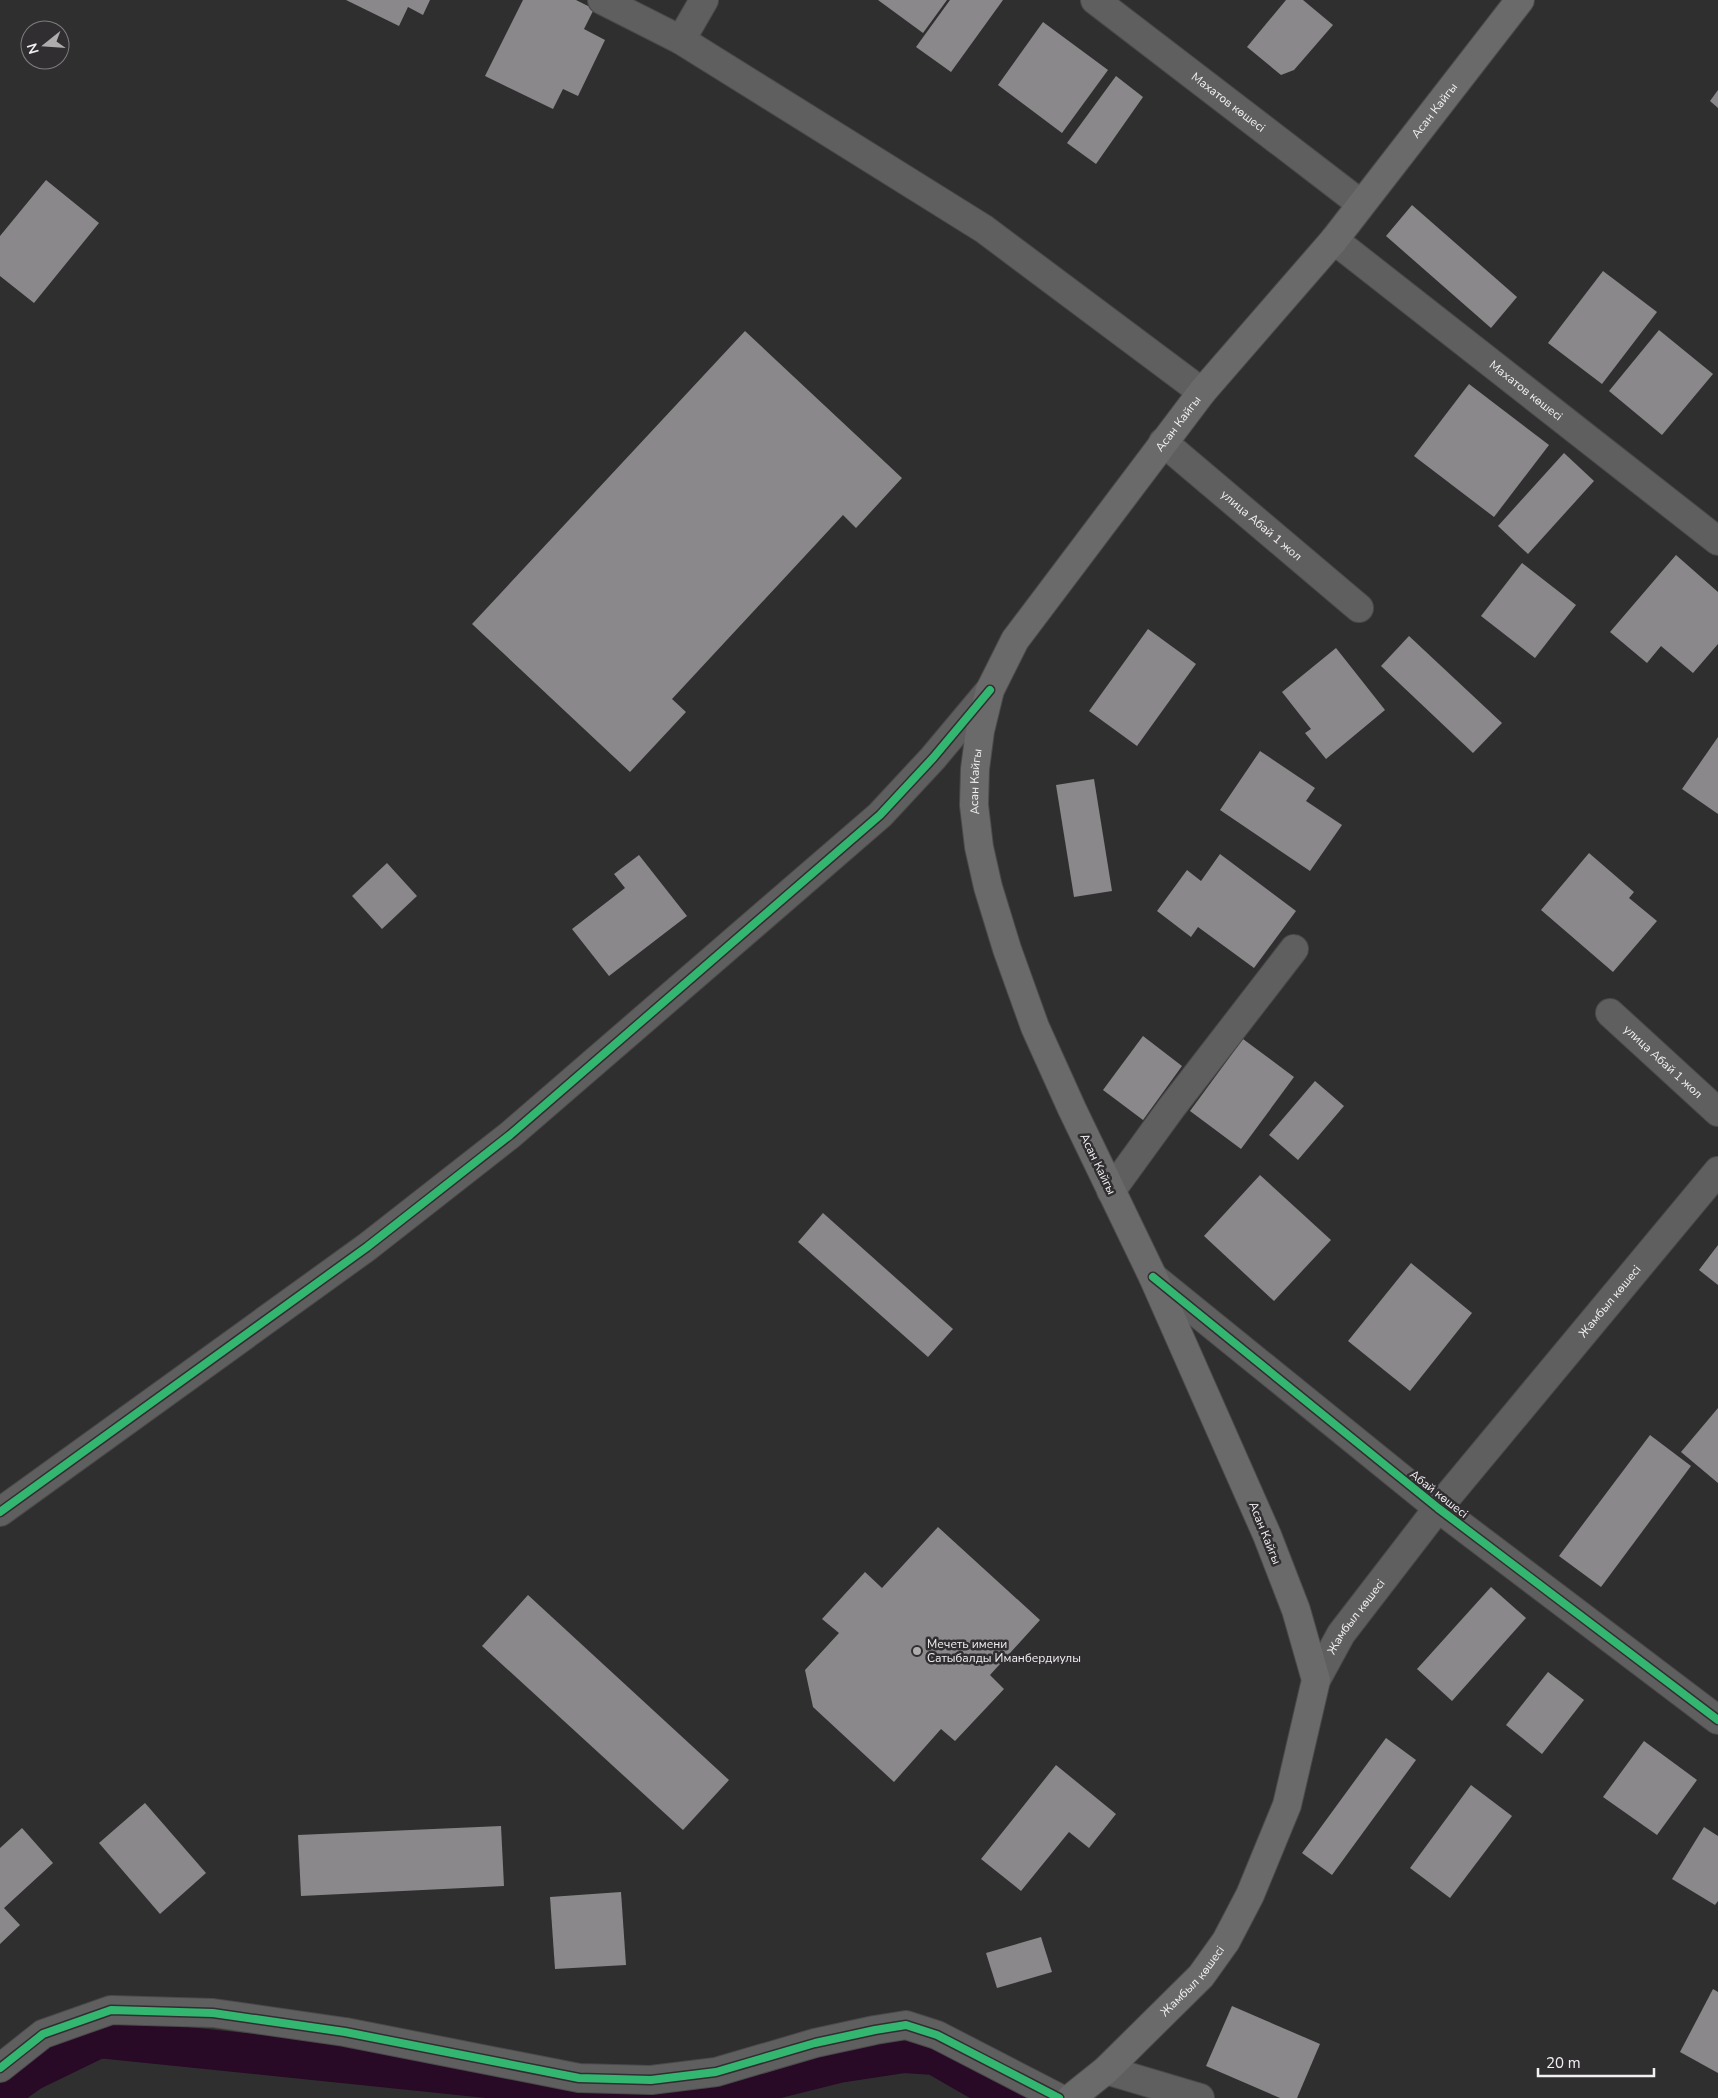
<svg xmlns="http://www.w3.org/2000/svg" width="1718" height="2098" font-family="'Nunito Sans',sans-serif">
<rect width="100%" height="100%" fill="#302f30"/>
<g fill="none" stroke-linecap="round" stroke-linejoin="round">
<!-- canal -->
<polyline stroke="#280926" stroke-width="40" points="0,2093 31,2071 99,2038 642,2094 711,2095 838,2063 904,2053 935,2055 1010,2098"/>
</g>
<!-- building -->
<g fill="#8a888a">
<polygon points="346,0 430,0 423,15 408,7 399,26"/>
<polygon points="523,0 576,0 594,9 584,29 605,40 578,96 563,89 553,109 485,76"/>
<polygon points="878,0 947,0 923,33"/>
<polygon points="950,0 1003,0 951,72 916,47"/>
<polygon points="1286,0 1303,0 1333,25 1294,70 1281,75 1247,47"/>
<polygon points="1043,22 1108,70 1062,133 998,85"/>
<polygon points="1116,76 1143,97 1096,164 1067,143"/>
<polygon points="1718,90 1718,108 1710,101"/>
<polygon points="46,180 99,223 34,303 0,276 0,236"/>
<polygon points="1412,205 1517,297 1491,328 1386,236"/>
<polygon points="1603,271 1657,312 1602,384 1548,343"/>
<polygon points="1659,330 1713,374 1662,435 1609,391"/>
<polygon points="745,331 902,478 856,528 843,515 672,699 686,712 630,772 472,624"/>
<polygon points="1469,384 1549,445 1494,517 1414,456"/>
<polygon points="1564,453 1594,481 1528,554 1498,526"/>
<polygon points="1676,555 1718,592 1718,644 1693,673 1661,646 1647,663 1610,632"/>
<polygon points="1522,563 1576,605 1535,658 1481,616"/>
<polygon points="1148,629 1196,664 1137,746 1089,711"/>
<polygon points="1409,636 1502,723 1473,753 1381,666"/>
<polygon points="1336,648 1385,710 1326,759 1305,733 1311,729 1282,692"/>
<polygon points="1718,737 1718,814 1682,789"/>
<polygon points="1260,751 1315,788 1306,801 1342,825 1310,871 1220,810"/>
<polygon points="1094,779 1112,891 1074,897 1056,785"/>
<polygon points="1589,853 1634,892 1629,898 1657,921 1613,972 1541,910"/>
<polygon points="1220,854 1296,911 1254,968 1198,927 1191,937 1157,911 1187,870 1201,881"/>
<polygon points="639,855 687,916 609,976 572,929 625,888 614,874"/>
<polygon points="387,863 417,896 382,929 352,896"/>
<polygon points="1143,1036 1182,1066 1143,1120 1103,1090"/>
<polygon points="1243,1039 1294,1077 1241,1149 1190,1111"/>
<polygon points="1315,1081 1344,1106 1298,1160 1269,1135"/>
<polygon points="1260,1175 1331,1240 1274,1301 1204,1236"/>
<polygon points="823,1213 953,1329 928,1357 798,1242"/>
<polygon points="1718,1245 1718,1285 1699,1270"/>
<polygon points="1411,1263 1472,1313 1410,1391 1348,1341"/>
<polygon points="1718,1408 1718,1483 1681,1452"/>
<polygon points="1650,1435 1691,1466 1601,1587 1559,1556"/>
<polygon points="938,1527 1040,1620 990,1675 1004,1689 955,1741 941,1729 894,1782 813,1707 805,1670 839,1633 822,1619 865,1572 882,1588"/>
<polygon points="1491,1587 1526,1618 1452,1701 1417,1669"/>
<polygon points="528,1595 729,1780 683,1830 482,1646"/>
<polygon points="1548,1672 1584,1700 1542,1754 1506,1725"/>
<polygon points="1386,1738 1416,1760 1332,1875 1302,1853"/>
<polygon points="1644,1741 1697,1780 1657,1835 1603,1797"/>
<polygon points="1056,1765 1116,1814 1089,1848 1069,1832 1021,1891 981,1859"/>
<polygon points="1471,1785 1512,1816 1450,1898 1410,1868"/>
<polygon points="145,1803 206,1873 160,1914 99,1843"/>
<polygon points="501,1826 504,1886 301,1896 298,1835"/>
<polygon points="1704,1827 1718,1836 1718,1901 1715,1905 1672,1879"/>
<polygon points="22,1828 53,1863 4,1908 20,1925 0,1944 0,1848"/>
<polygon points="621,1892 626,1965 555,1969 550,1897"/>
<polygon points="1041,1937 1052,1972 997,1988 986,1953"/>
<polygon points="1713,1989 1718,1992 1718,2073 1680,2052"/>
<polygon points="1232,2006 1320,2044 1297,2098 1280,2098 1206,2066"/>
</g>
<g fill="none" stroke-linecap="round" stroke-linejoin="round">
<!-- minor casing -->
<g stroke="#4b4a4b" stroke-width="30">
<g id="minor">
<polyline points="602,0 681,40 984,229 1202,392"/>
<path id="s1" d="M1095 0 1361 204"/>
<polyline points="681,40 704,0"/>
<path id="s2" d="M1334 240 1718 541"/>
<path id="s3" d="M1163 442 1359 608"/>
<path id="s4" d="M1610 1013 1718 1112"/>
<polyline points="1111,1191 1172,1107 1294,949"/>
<polyline points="1153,1277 1438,1508 1718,1720"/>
<polyline points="0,1512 367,1247 510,1135 880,815 933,758 990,690"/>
<path id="s5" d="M1316 1680 1341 1634 1438 1508 1718 1171"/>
<polyline points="0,2068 43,2034 111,2010 213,2013 345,2032 579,2078 651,2080 716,2072 815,2043 875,2030 906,2025 937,2035 1059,2098"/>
<polyline points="1106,2070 1200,2098"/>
</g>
</g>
<!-- secondary casing -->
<g stroke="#4b4a4b" stroke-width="30">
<g id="secondary">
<path id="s6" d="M1071 2098 1106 2070 1201 1976 1226 1941 1250 1895 1287 1805 1316 1680 1296 1610 1267 1535 1153 1277 1072 1109 1035 1027 1007 949 988 887 979 847 974 805 975 769 980 731 990 690 1015 640 1202 392 1334 240 1520 0"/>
</g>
</g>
<!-- minor -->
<use href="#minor" stroke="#605f60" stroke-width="28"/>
<!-- secondary -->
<use href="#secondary" stroke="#6a6a6a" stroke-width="28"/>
<!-- cycleway casing -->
<g stroke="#312e31" stroke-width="11">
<g id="cycleway">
<polyline points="1153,1277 1438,1508 1718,1720"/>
<polyline points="0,1512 367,1247 510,1135 880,815 933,758 990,690"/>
<polyline points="0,2068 43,2034 111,2010 213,2013 345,2032 579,2078 651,2080 716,2072 815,2043 875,2030 906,2025 937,2035 1059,2098"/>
</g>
</g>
<!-- cycleway -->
<use href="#cycleway" stroke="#33b770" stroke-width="8"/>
</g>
<!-- markers -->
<circle fill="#aeacad" stroke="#312e31" stroke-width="2" cx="917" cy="1651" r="5"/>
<g text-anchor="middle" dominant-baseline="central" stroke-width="5" stroke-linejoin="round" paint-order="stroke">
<!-- street labels -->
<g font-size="12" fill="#f2f0f1" stroke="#312e31">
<text stroke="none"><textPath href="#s1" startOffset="168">Махатов көшесі</textPath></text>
<text stroke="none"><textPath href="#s6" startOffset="2290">Асан Кайгы</textPath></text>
<text stroke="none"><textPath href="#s2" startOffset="244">Махатов көшесі</textPath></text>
<text stroke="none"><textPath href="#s6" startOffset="1885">Асан Кайгы</textPath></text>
<text stroke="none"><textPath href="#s3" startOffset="129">улица Абай 1 жол</textPath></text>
<text stroke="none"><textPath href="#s6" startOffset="1465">Асан Кайгы</textPath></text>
<text stroke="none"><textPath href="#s4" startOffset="72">улица Абай 1 жол</textPath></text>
<text transform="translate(1098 1164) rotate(64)">Асан Кайгы</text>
<text stroke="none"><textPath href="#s5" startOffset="480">Жамбыл көшесі</textPath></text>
<text transform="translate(1439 1494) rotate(38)">Абай көшесі</text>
<text transform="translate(1265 1533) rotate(68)">Асан Кайгы</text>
<text stroke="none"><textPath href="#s5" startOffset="75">Жамбыл көшесі</textPath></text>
<text stroke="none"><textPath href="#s6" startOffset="169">Жамбыл көшесі</textPath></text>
</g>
<!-- poi labels -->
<g font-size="12" fill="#f2f0f1" stroke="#312e31" text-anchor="start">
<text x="927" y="1644">Мечеть имени<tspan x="927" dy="14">Сатыбалды Иманбердиулы</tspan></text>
</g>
</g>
<!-- north arrow -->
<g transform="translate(45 45) rotate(253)"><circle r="24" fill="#312e31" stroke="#7e7c7e"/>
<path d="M0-4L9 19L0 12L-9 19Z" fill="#aeacad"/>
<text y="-8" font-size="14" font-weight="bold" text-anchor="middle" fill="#f2f0f1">N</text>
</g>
<!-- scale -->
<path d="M1538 2068v8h116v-8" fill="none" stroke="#f2f0f1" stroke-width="2.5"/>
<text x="1546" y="2068" font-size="15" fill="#f2f0f1" stroke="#312e31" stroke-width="4" paint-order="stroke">20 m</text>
</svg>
